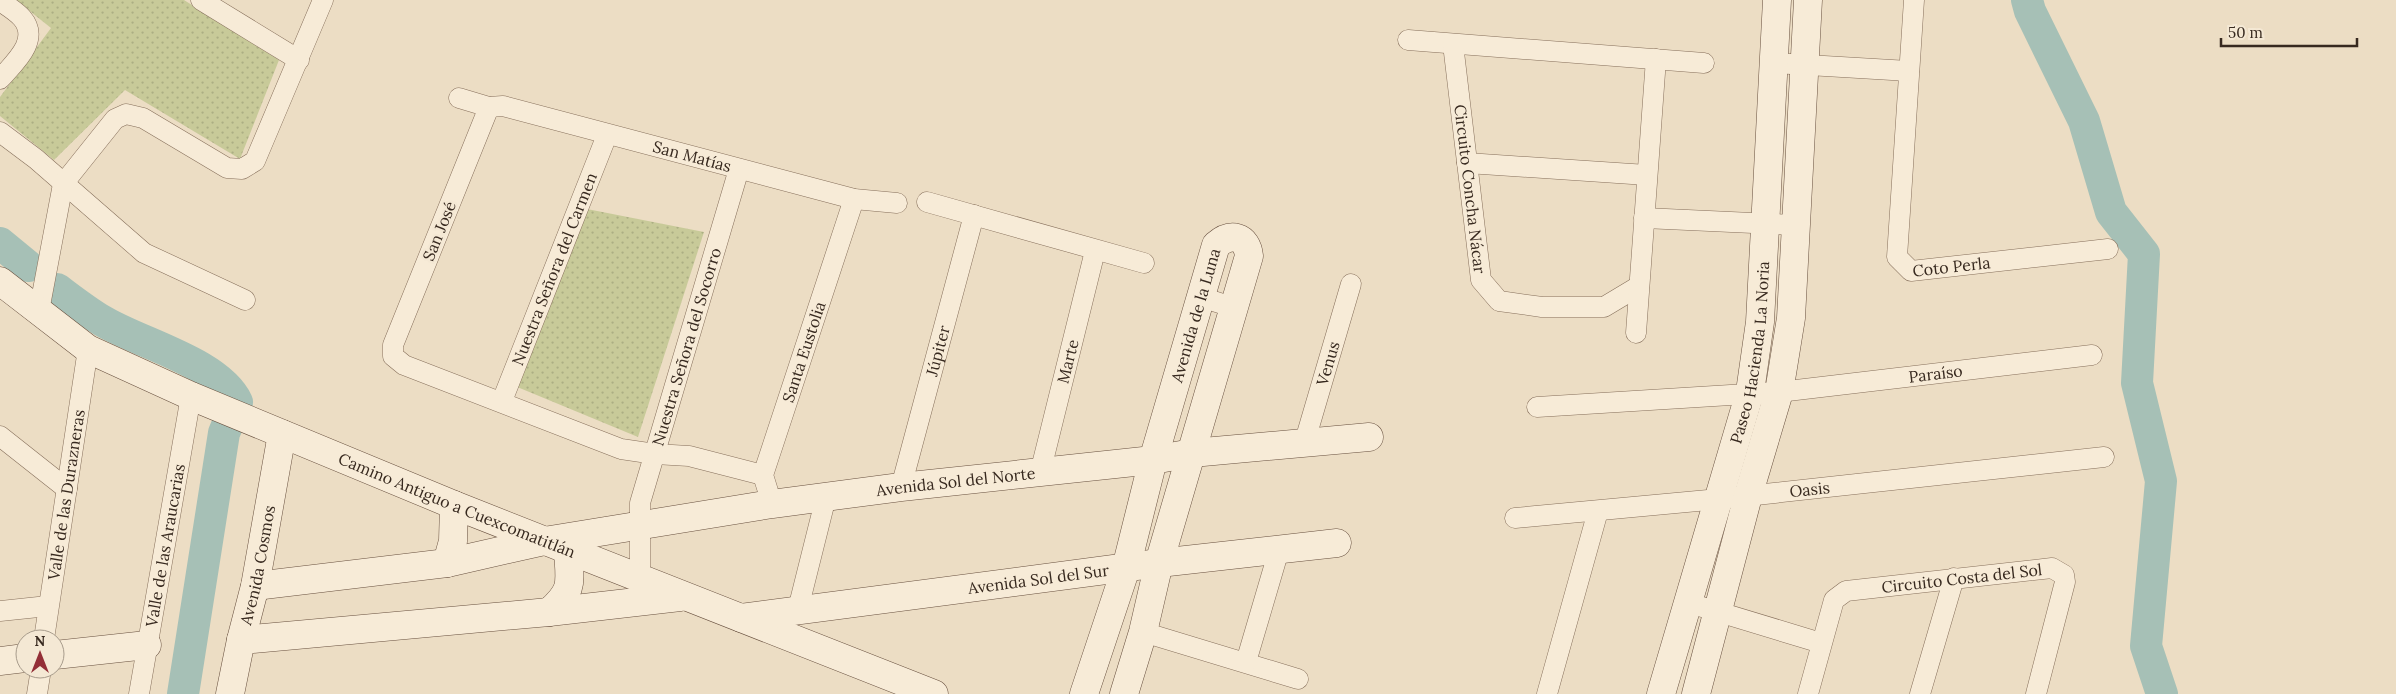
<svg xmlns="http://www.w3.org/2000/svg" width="2396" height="694" font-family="Lora,serif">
<defs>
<pattern id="grass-dots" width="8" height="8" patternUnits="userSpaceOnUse" patternTransform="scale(1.25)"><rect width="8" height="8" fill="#c8ca99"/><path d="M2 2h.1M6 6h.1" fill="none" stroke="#acae83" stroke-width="1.8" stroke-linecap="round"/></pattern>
</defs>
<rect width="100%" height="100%" fill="#ecddc4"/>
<!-- grass -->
<g fill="url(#grass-dots)">
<polygon points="16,0 184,0 279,60 240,159 125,90 54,160 0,116 0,97 51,28"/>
<polygon points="587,209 704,232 638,437 510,384"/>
</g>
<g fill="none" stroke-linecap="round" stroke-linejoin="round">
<!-- river -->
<g stroke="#a6c0b6" stroke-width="32">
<polyline points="2027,0 2030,11 2084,121 2111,212 2144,254 2137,383 2161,481 2146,646 2162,694"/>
<polyline points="0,243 28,266"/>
<path d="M57 289C72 300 86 311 101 320 138 343 218 362 237 402L224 433 183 694"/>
</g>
<!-- street casing -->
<g stroke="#866f5b" stroke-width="21">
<g id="street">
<polyline points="201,0 299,60"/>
<path id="s1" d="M1914 0 1897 257 1911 271 2108 249"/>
<path d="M0 1C7 6 16 11 22 18 41 40 14 63 0 79"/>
<polyline points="1408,40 1704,63"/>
<path id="s2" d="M1453 44 1481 280 1499 301 1542 307H1604L1639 286"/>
<polyline points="1774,63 1909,71"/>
<path id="s3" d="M459 98 489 107 503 106 854 199 897 203"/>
<polyline points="489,107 393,345 393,356 404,365 621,449 655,454 689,456 763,475"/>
<polyline points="0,132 36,159 144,253 245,300"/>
<polyline points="1467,163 1647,175"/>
<polyline points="927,202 1144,263"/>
<polyline points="1644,218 1796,225"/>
<polyline points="1201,297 1235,308"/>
<polyline points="39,311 63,184 115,119 126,114 143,118 227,168 242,169 255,161 323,0"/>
<polyline points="1636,333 1656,59"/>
<path id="s4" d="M502 401 607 135"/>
<path id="s5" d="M1537 407 1779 392 2092 355"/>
<polyline points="0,436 67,489"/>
<path id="s6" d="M1304 444 1351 284"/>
<path id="s7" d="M1040 473 1095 251"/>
<path id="s8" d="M901 487 974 215"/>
<path id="s9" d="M772 504 763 475 854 199"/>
<path id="s10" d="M1515 518 1719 499 2104 457"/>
<path id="s11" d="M640 579V503L739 169"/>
<polyline points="1689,603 1821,643"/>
<polyline points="798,609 826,497"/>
<polyline points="0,611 48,606"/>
<polyline points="1143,632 1298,679"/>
<path id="s12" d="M44 639 88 349"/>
<polyline points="1246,662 1279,550"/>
<polyline points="37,694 41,669"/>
<path id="s13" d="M139 694 191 396"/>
<polyline points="1547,694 1598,511"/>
<path id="s14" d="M1808 694 1834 600 1846 591 2052 568 2064 575 2065 582 2036 694"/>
<polyline points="1920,694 1954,578"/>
</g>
</g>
<!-- secondary casing -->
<g stroke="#68503f" stroke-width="29">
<g id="secondary">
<path id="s15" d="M0 281 88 349 191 396 454 505 934 694"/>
<polyline points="447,563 453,541 454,505"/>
<path id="s16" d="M255 586 447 563 544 541 772 504 901 487 1153 460 1192 453 1369 437"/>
<path d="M549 612C574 590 570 583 568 551"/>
<path id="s17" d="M741 618 1159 563 1337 543"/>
<polyline points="241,640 549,612 680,597"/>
<polyline points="55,655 147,645"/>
<polyline points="0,661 25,658"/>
<path id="s18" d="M230 694 241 640 255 586 282 434"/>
<path id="s19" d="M1084 694 1126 568 1153 460 1216 245C1231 232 1247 236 1249 256L1159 563 1143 632 1124 694"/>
<path id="s20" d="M1661 694 1750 392 1760 322 1777 0"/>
<polyline points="1696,694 1748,496 1779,392 1791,318 1808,0"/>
</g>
</g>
<!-- street -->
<use href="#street" stroke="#f7ebd7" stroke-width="20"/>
<!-- secondary -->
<use href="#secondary" stroke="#f7ebd7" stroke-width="28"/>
</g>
<g text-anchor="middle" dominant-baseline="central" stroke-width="5" stroke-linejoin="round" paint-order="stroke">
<!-- street labels -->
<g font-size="16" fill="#37291f" stroke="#f4e8d4">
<text stroke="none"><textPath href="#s3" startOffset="241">San Matías</textPath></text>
<text stroke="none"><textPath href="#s2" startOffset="146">Circuito Concha Nácar</textPath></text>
<text transform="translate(439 231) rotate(-68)">San José</text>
<text stroke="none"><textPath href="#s1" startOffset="318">Coto Perla</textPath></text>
<text stroke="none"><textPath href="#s4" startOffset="142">Nuestra Señora del Carmen</textPath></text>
<text stroke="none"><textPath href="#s19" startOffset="395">Avenida de la Luna</textPath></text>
<text stroke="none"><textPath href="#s11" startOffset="239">Nuestra Señora del Socorro</textPath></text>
<text stroke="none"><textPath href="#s8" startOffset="141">Júpiter</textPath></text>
<text stroke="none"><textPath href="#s9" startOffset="160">Santa Eustolia</textPath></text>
<text stroke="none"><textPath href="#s20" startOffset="354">Paseo Hacienda La Noria</textPath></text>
<text stroke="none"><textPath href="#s7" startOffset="115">Marte</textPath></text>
<text stroke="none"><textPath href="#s6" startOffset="84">Venus</textPath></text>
<text stroke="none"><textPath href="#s5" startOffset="400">Paraíso</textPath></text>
<text stroke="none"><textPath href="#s16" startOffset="709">Avenida Sol del Norte</textPath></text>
<text stroke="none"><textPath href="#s10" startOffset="296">Oasis</textPath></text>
<text stroke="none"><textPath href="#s12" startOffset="146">Valle de las Durazneras</textPath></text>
<text stroke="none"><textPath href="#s15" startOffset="512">Camino Antiguo a Cuexcomatitlán</textPath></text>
<text stroke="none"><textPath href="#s13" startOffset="151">Valle de las Araucarias</textPath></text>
<text stroke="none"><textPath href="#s18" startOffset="132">Avenida Cosmos</textPath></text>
<text stroke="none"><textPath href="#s14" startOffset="229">Circuito Costa del Sol</textPath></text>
<text stroke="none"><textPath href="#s17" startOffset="300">Avenida Sol del Sur</textPath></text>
</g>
</g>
<!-- north arrow -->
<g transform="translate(40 654)"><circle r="24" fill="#f4e8d4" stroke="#a89c8c"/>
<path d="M0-4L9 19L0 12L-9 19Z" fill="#932e36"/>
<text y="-8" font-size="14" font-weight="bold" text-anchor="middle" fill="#37291f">N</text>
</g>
<!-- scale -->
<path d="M2221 38v8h136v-8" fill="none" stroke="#37291f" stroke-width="2.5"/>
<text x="2228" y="38" font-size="15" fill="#37291f" stroke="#f4e8d4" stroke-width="4" paint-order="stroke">50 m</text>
</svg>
